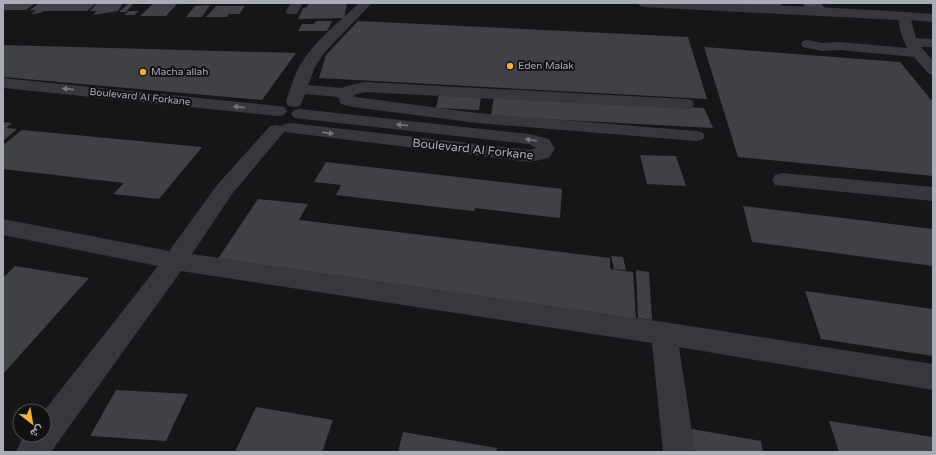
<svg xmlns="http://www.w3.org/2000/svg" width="936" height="455" font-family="'Varela Round',Vazirmatn,sans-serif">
<rect width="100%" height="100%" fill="#161618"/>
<!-- building -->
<g fill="#404145">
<polygon points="3,3 35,3 26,10 3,10"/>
<polygon points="39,3 96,3 87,11 44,11 40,13 31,14 36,10 30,10"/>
<polygon points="123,3 118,11 93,15 96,11 90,11 96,4"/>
<polygon points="129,3 146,3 146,4 133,4 126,12 119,12"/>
<polygon points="154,3 178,3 166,16 140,16"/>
<polygon points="309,3 347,3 344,18 298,19 303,8 307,7"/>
<polygon points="732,3 780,3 784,11 733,7"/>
<polygon points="802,3 820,3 826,9 807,9"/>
<polygon points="210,5 202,17 186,17 195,6"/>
<polygon points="216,6 245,6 239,14 229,14 227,17 206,17"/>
<polygon points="129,11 139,11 134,15 124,15"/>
<polygon points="316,21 332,21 327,31 298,31 302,24 314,24"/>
<polygon points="358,21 688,37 707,99 319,78 326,55"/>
<polygon points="3,45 296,53 262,100 3,77"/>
<polygon points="704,47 900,62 933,102 933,176 738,157"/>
<polygon points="439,94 481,97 479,110 436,108"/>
<polygon points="494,96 704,108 713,128 491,116"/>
<polygon points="3,122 12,123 6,128 17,129 3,141"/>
<polygon points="22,130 202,147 159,199 113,194 124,183 3,169 3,145"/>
<polygon points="640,155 676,156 686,186 647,184"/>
<polygon points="326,162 562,189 560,218 475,208 474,211 446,208 336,195 341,185 314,182"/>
<polygon points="258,199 308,204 299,220 610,258 610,269 633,272 636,319 215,263"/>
<polygon points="743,206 933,229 933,266 752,242"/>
<polygon points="611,256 623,257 626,270 614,269"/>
<polygon points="15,266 89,278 3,374 3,278"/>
<polygon points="636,270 649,272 652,320 638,318"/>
<polygon points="805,291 933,309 933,356 821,339"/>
<polygon points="116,390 188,394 166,441 90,436"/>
<polygon points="256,407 333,420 322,452 235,452"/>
<polygon points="829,421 933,437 933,452 839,452"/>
<polygon points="686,428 761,441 763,452 688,452"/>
<polygon points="403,432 497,448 496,452 398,452"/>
</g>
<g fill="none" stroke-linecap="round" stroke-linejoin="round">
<!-- minor -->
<g fill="#37383d" fill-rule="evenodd">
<polygon points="291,3 303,3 297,14 287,14 286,11"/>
<path d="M359 3H372L324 53 315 67 308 85 343 88 346 86 365 82 686 99 692 100 694 104 692 108 686 109 365 92 354 95 355 97 477 113 696 131 702 132 705 136 702 140 696 141 477 123 353 107 341 104 338 97 305 94 300 106 294 107 288 106 286 102C290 90 293 78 299 67 314 41 338 23 359 3Z"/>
<path d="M638 3C736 3 835 7 933 14V22L911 20 916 38 933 39V47H921L933 61V75L928 73 914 57 840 50 822 51 803 47 801 44 803 41 808 40 822 43 840 42 907 48 901 34 898 20 644 7 640 6Z"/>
<polygon points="3,78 278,106 284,107 287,111 284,115 278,116 3,88"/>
<polygon points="300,109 529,134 549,139 555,149 549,158 530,162 284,132 232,194 192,254 664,322 933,364 933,390 679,347 695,452 663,452 652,343 181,271 51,452 16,452 21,441 26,435 44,435 44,411 158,266 3,235 3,219 169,251 218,184 270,126 276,125 282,126 284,124 290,123 530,150 536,148 529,144 294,118 291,114 294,110"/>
<polygon points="782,173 933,187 933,201 775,185 772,180 775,175"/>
</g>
</g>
<!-- one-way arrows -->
<defs><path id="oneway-solid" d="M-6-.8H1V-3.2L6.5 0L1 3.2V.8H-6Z"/></defs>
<g fill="#757881">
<use href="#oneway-solid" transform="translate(68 89) rotate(-174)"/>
<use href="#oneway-solid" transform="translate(239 107) rotate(-174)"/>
<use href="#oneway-solid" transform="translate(402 125) rotate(-174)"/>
<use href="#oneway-solid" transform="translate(328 133) rotate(7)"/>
<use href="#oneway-solid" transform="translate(531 140) rotate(-170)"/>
</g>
<!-- markers -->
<g fill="#f2b134" stroke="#111113" stroke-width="1.5">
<circle cx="510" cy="66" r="4"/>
<circle cx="143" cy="72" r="4"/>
</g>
<g text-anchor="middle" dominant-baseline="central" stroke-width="4" stroke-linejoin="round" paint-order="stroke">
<!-- far-poi labels -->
<g font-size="10" fill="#a8adb8" stroke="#111113" text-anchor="start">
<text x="518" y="66">Eden Malak</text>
<text x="151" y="72">Macha allah</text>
</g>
<!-- far-street labels -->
<g font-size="10" fill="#a8adb8" stroke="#111113">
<text transform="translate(140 97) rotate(6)">Boulevard Al Forkane</text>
</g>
<!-- street labels -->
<g font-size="12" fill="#a8adb8" stroke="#111113">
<text transform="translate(473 149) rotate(6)">Boulevard Al Forkane</text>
</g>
</g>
<!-- border -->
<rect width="936" height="455" fill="none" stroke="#a8adb8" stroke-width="8"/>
<!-- north arrow -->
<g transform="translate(32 423) rotate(149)"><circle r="19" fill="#111113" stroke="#4d4f55"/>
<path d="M0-3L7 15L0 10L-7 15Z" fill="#f2b134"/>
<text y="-6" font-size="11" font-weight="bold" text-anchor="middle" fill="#a8adb8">ش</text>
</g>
</svg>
